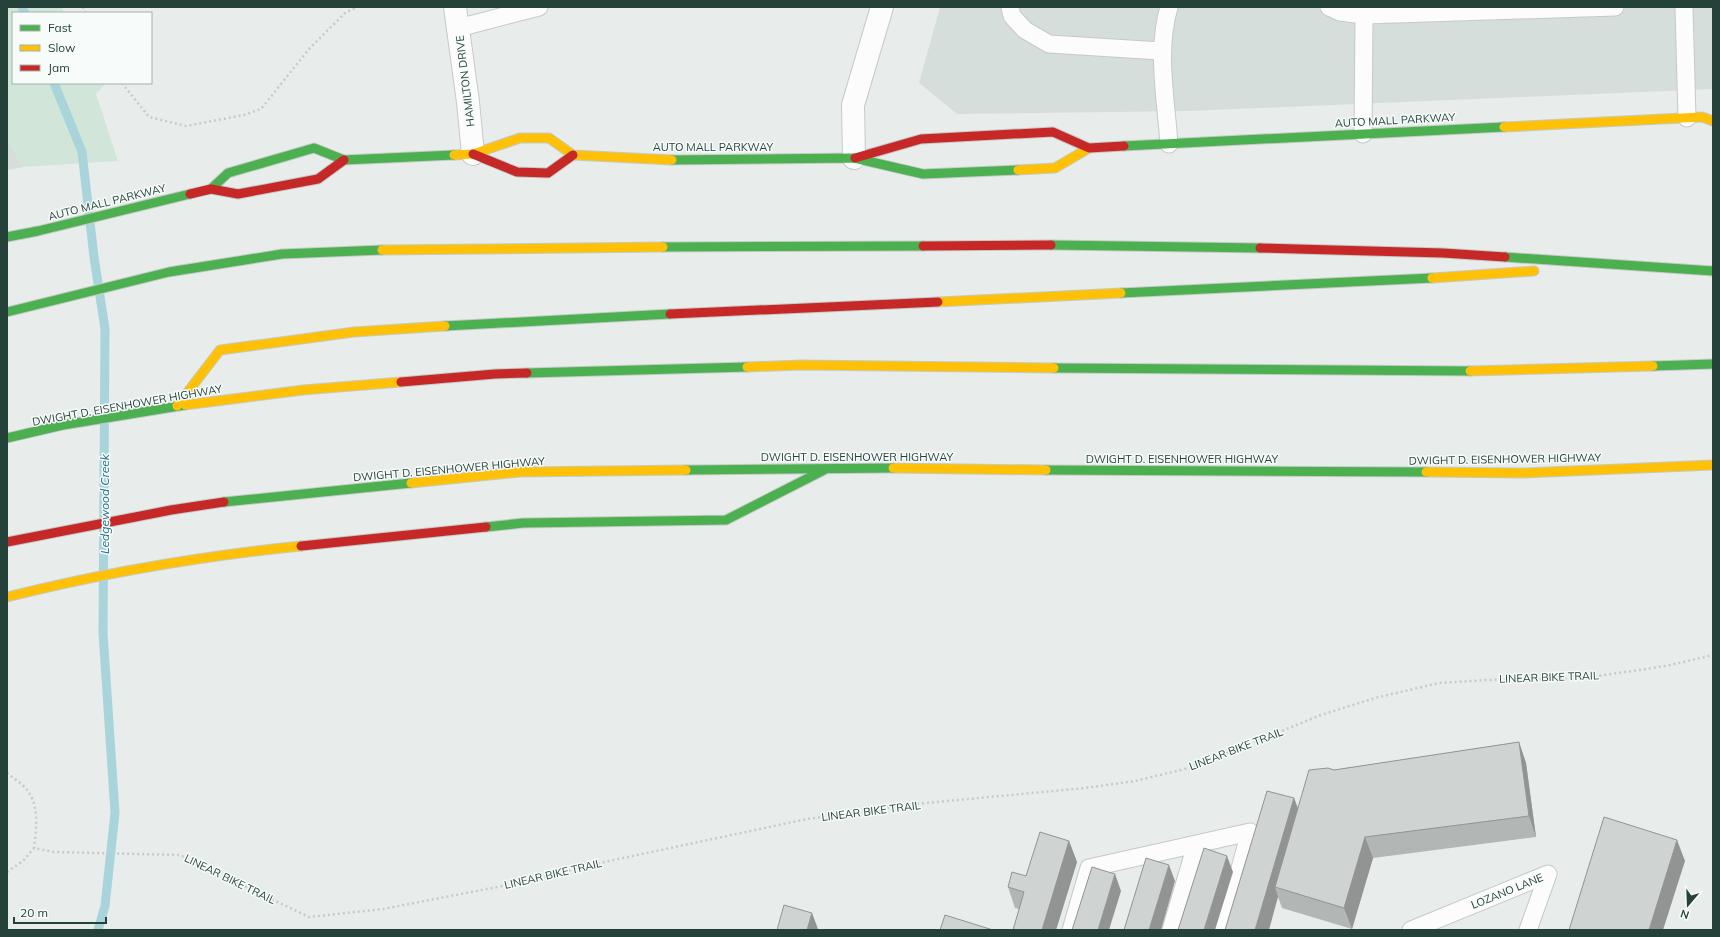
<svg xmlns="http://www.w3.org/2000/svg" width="1720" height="937" font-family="Mulish,sans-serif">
<rect width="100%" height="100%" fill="#e8edeb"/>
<!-- built -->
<g fill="#d6dedb">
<polygon points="940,7 1713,7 1713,89 1190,111 957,114 919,83"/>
<polygon points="7,139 23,167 7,170"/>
</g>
<!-- green -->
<polygon fill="#d1e6d8" points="7,7 62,7 64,13 13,13 13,83 106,83 96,94 118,161 23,167 7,139"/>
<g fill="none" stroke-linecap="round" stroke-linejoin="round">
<!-- stream -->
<g stroke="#a9d4db" stroke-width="9">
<polyline points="22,7 25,13"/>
<polyline points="54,83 82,152 94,257 105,329 103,633 115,813 105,906 98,930"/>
</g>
<!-- lane casing -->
<g stroke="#c5cac8" stroke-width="19">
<g id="lane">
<polyline points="1010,7 1012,16 1025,30 1049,44 1161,51"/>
<path d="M1169 7C1156 51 1166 98 1169 144"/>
<polyline points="1329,7 1340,12 1364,15 1367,7"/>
<polyline points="1684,7 1687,118"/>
<polyline points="458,28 539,7"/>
<polyline points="1363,134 1364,15 1615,7"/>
<polyline points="1071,930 1089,868 1250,832 1223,930"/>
<polyline points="1171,930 1196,845"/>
<polyline points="1411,930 1548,874 1528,930"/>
</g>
</g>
<!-- street casing -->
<g stroke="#c5cac8" stroke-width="24">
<g id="street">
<polyline points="455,7 468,102 473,154"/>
<polyline points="854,158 853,105 882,7"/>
</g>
</g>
<!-- fast casing -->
<g stroke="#c3cbc8" stroke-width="11">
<g id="fast">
<polyline points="1124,146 1504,127"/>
<polyline points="672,160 854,158 923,174 1018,170"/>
<polyline points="211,189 228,173 314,148 344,160 454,155"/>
<polyline points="7,237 38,231 190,194"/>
<polyline points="1051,245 1260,248"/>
<polyline points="663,247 923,246"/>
<polyline points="1505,257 1713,271"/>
<polyline points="1121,293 1432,278"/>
<polyline points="7,312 169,272 282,254 382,250"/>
<polyline points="445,326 670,314"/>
<polyline points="1653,366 1713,364"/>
<polyline points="1054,368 1470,371"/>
<polyline points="527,373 747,367"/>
<polyline points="7,438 63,425 185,405"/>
<polyline points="686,470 893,468"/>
<polyline points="1046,470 1426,472"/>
<polyline points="224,502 411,483"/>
<polyline points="486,527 523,523 726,520 824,470"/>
</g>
</g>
<!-- slow casing -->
<g stroke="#c3cbc8" stroke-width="11">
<g id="slow">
<polyline points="1504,127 1702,117 1713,121"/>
<polyline points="454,155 473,154 520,138 549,138 573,155 672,160"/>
<polyline points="1018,170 1055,168 1089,148"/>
<polyline points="382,250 663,247"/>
<polyline points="1432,278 1534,271"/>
<polyline points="938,302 1121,293"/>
<polyline points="747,367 801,365 1054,368"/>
<polyline points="1470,371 1653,366"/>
<polyline points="185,405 303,390 401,382"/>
<polyline points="177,406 220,350 354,332 445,326"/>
<polyline points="893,468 1046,470"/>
<polyline points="1426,472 1522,473 1713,465"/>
<polyline points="411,483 520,472 686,470"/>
<path d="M7 597C103 573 202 556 301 546"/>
</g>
</g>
<!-- jam casing -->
<g stroke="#c3cbc8" stroke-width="11">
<g id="jam">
<polyline points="473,154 517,172 548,173 573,155"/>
<polyline points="855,158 921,139 1053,132 1089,148 1124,146"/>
<polyline points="190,194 211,189 238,194 318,179 344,160"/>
<polyline points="923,246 1051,245"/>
<polyline points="1260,248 1443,253 1505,257"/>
<polyline points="670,314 938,302"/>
<polyline points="401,382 495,374 527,373"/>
<polyline points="7,542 171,510 224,502"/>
<polyline points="301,546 486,527"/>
</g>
</g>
<!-- path -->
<g stroke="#c3ccca" stroke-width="2.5" stroke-dasharray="2 3" stroke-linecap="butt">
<polyline points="83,7 86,13"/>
<polyline points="122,83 149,117 186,126 244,115 261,109 309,49 345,13 357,7"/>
<path d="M7 773C13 778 22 783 27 790 40 806 36 829 34 848"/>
<polyline points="7,872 23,861 34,848 54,852 180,855 309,917 383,909 518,883 609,861 807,819 915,804 1085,788 1135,781 1193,767 1321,715 1375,698 1439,683 1487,680 1584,678 1666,666 1713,655"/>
</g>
<!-- lane -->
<use href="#lane" stroke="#fcfcfc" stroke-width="17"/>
<!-- street -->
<use href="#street" stroke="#fcfcfc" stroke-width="22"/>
<!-- fast -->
<use href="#fast" stroke="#4caf50" stroke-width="9"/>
<!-- slow -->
<use href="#slow" stroke="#ffc107" stroke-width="9"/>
<!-- jam -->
<use href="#jam" stroke="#c62828" stroke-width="9"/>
</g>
<!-- wall -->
<g fill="#b2b6b5">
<polygon points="1519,742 1526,763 1536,837 1373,858 1352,929 1282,908 1278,897 1225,930 1294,798 1298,809 1334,770"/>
<polygon points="1069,841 1077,862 1056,930 1013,930 1019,909 1015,908 1008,887 1026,876"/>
</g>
<!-- shaded-wall -->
<g fill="#919493">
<polygon points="1519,742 1526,763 1536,837 1529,816"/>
<polygon points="1294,798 1302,819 1275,887 1278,897 1269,930 1255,930"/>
<polygon points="1365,837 1373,858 1352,929 1344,908"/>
<polygon points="1677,840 1685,861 1663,930 1649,930"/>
<polygon points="1069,841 1077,862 1056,930 1042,930"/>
<polygon points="1227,856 1233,872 1215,930 1204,930"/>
<polygon points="1169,865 1175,881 1161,930 1149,930"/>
<polygon points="1115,874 1121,891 1109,930 1098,930"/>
<polygon points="812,913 818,929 818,930 807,930"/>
</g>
<!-- building -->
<g fill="#cfd4d2" stroke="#919493">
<polygon points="1519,742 1529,816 1365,837 1344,908 1275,887 1309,770 1328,768 1334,770"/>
<polygon points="1267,791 1294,798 1255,930 1225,930"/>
<polygon points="1604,817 1677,840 1649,930 1569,930"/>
<polygon points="1040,832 1069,841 1042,930 1013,930 1024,892 1008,887 1012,872 1026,876"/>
<polygon points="1204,848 1227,856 1204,930 1178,930"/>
<polygon points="1146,858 1169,865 1149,930 1124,930"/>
<polygon points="1092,867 1115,874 1098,930 1072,930"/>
<polygon points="784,905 812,913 807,930 777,930"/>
<polygon points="945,915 993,930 940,930"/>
</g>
<g text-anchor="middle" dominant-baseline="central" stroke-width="3" stroke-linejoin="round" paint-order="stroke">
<!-- street labels -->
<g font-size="11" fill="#24423a" stroke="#f7fbf9">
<text transform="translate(465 81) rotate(-97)">HAMILTON DRIVE</text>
<text transform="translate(1395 120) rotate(-3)">AUTO MALL PARKWAY</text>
<text x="713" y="147">AUTO MALL PARKWAY</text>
<text transform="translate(107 202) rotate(-14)">AUTO MALL PARKWAY</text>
<text transform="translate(127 405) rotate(-10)">DWIGHT D. EISENHOWER HIGHWAY</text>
<text x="857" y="457">DWIGHT D. EISENHOWER HIGHWAY</text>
<text x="1182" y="459">DWIGHT D. EISENHOWER HIGHWAY</text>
<text transform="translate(1505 459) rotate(-1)">DWIGHT D. EISENHOWER HIGHWAY</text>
<text transform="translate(449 469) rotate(-5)">DWIGHT D. EISENHOWER HIGHWAY</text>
<text transform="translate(1549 677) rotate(-2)">LINEAR BIKE TRAIL</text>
<text transform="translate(1236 749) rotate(-21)">LINEAR BIKE TRAIL</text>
<text transform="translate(871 811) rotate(-7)">LINEAR BIKE TRAIL</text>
<text transform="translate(553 874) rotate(-13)">LINEAR BIKE TRAIL</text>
<text transform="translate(230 879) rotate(26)">LINEAR BIKE TRAIL</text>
<text transform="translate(1507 891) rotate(-22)">LOZANO LANE</text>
</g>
<!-- water labels -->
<g font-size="12" font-style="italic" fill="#1c6f80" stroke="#f7fbf9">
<text transform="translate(104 504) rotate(-90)">Ledgewood Creek</text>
</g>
</g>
<!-- border -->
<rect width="1720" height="937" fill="none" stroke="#24423a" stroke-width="16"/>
<!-- legend -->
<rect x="12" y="12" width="140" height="72" fill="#f7fbf9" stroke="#a3b1ad"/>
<rect x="20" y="25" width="20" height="6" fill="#4caf50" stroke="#a3b1ad"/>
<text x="48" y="32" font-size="12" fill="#24423a">Fast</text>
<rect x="20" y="45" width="20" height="6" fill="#ffc107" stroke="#a3b1ad"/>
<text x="48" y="52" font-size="12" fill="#24423a">Slow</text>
<rect x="20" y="65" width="20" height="6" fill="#c62828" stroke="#a3b1ad"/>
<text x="48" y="72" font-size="12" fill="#24423a">Jam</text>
<!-- north arrow -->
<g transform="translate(1688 905) rotate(199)" stroke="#f7fbf9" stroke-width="3" paint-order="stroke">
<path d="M0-3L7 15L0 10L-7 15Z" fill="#24423a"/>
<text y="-6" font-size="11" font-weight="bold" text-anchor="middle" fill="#24423a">N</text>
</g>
<!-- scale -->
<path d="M14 917v6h92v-6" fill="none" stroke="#24423a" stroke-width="2"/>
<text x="20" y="917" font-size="12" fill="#24423a" stroke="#f7fbf9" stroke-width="3" paint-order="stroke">20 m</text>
</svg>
